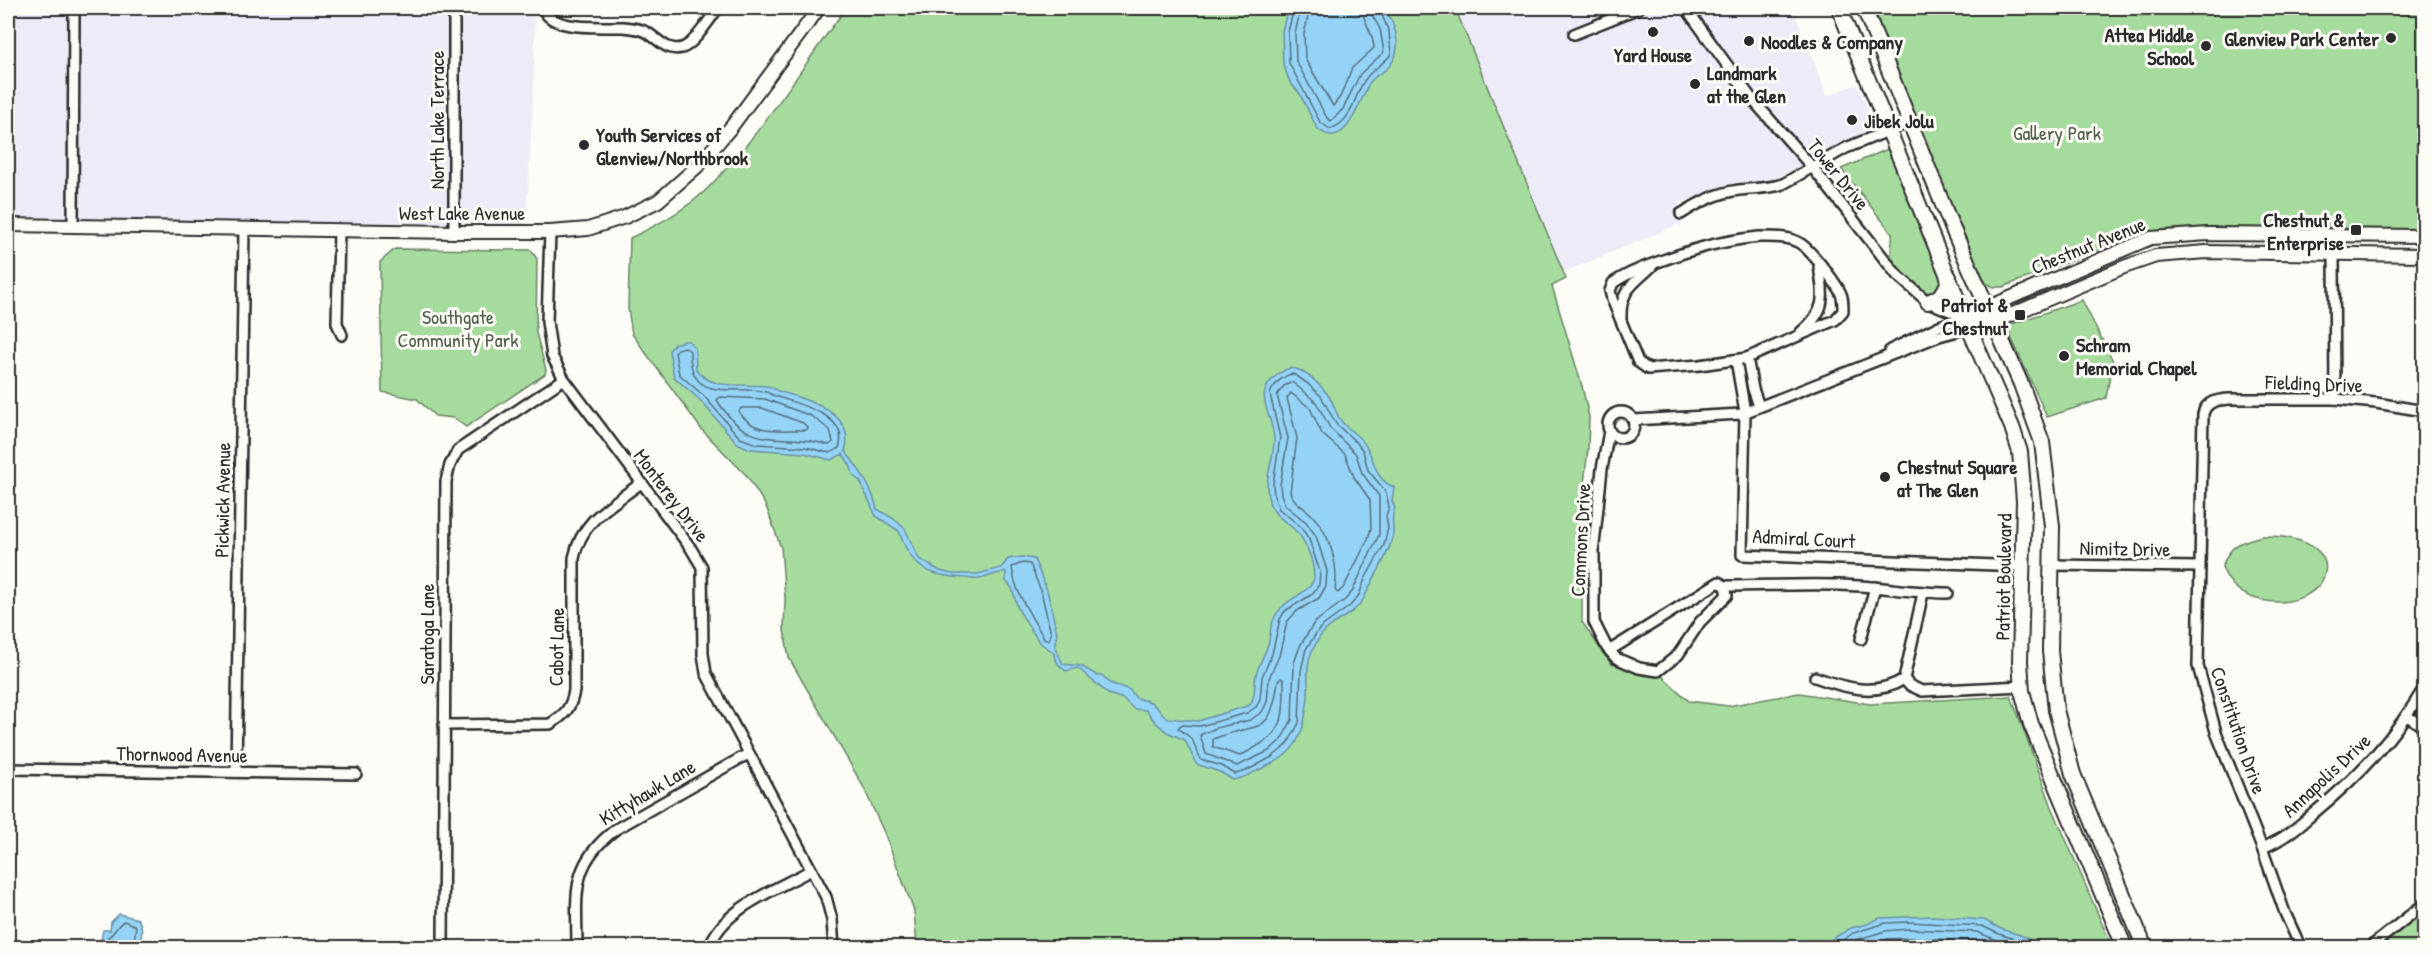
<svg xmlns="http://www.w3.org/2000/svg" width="2432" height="955" font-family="'Patrick Hand',sans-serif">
<rect width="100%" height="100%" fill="#fdfcf7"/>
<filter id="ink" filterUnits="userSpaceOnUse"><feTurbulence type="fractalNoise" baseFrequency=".0167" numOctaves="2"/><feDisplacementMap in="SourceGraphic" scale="12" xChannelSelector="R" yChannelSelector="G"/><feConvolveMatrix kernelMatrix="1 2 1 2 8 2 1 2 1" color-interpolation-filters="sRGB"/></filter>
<g filter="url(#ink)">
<!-- built -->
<g fill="#ecebf7">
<polygon points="8,8 535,8 534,82 526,224 8,219"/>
<polygon points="1455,8 1793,8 1827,96 1857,84 1876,128 1767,182 1739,182 1678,204 1685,222 1564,272"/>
</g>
<!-- green -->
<g fill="#a6db9e" stroke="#688364" stroke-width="1.5">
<path d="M846 8H1455L1566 279 1552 286 1582 386 1589 417 1588 449 1578 536 1582 566V622L1611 664 1662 676 1689 701 1728 706 1799 693 1870 704 2011 696 2052 807 2112 947H917L914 911 886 837 863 786 789 658 784 630 785 598 781 548 766 506 747 476 702 430 632 334 628 308 630 238C658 225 688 209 710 186 762 133 802 67 846 8Z"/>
<polygon points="1874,8 2424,8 2424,233 2150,233 2104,248 2003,287 1994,287 1983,282 1913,112"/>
<path d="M1888 149 1895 150 1946 290 1930 295C1919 287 1890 267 1891 252 1891 245 1893 241 1892 233L1841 169Z"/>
<polygon points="395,249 531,250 537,259 536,333 546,370 545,374 466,427 454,418 435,416 417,399 382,392 380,262"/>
<polygon points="2082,300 2116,367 2110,375 2106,398 2047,417 2006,326"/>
<path d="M2262 536C2363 535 2329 615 2261 600 2242 596 2229 586 2222 567 2230 544 2240 542 2262 536Z"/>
<polygon points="2424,909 2424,947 2375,948"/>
</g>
<!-- water -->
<g fill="#94d3f6" stroke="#6a90a5" stroke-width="1.5">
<path d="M1288 8H1383C1397 25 1405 54 1385 70 1380 74 1374 76 1370 82 1360 97 1347 155 1317 128L1300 94 1290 82 1283 64 1282 31Z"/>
<path d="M685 341H689L695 348 696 369C711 391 743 383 766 386 771 386 774 389 778 391 805 399 857 412 845 451 859 468 872 488 877 509L894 519 905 529 919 559 940 571 952 574H977L1001 568 1008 559 1022 557 1034 559 1047 590 1057 633 1055 647 1063 664 1081 666 1098 676 1102 675 1110 683 1130 690 1136 698 1151 702 1167 718 1198 721 1250 705C1256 697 1254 685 1256 675 1259 663 1266 653 1269 641 1270 634 1270 627 1274 619 1283 596 1315 594 1314 575 1313 561 1306 540 1295 530 1286 521 1275 517 1270 504 1262 483 1273 464 1274 442 1275 413 1248 395 1280 373 1285 370 1288 367 1296 369 1308 373 1323 387 1330 398 1335 406 1336 415 1342 422 1350 432 1361 436 1367 448 1376 463 1375 480 1394 487L1392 501 1395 508C1390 517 1394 525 1393 535 1388 557 1374 577 1365 596 1357 614 1336 619 1324 632 1319 637 1315 645 1312 651 1305 666 1309 680 1308 696 1305 728 1300 752 1267 766 1255 771 1247 778 1233 780L1220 772 1196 764 1185 740 1167 732 1155 722 1146 710 1134 709 1123 699 1108 694 1078 668 1066 671C1059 667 1055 660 1053 652L1039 642 1018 609 1012 588 1006 581V572C997 572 988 578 979 579 975 580 970 578 965 578 927 576 911 568 899 531L876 516 860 481 854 476 850 465 843 454 831 460 804 453 750 449 737 443 700 400 674 377 669 351 674 344Z"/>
<path d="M119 914 138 919C144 928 142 938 137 947H104L101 940 103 930H110L111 922Z"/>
<polygon points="1933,916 1984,920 2001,929 2023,936 2032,941 2036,947 1824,947 1835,937 1851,928 1867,924 1880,918"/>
</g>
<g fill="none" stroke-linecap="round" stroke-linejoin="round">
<!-- shore -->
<g stroke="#556e7c" stroke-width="1.5">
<path d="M1294 8 1288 32 1289 63 1320 122 1330 129C1355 121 1353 93 1367 77 1374 68 1384 64 1391 54L1389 32 1379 8"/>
<polyline points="1301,8 1295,33 1296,61 1327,118 1331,121 1343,109 1360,74 1384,52 1380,29 1372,15 1371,8"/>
<path d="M1310 8 1304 34 1305 59 1333 106 1340 97 1352 68 1374 48C1373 31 1363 22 1362 8"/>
<path d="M685 347 690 351C689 405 734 384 766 392 767 392 774 396 775 396 796 404 851 414 839 448L830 453 805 447 757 444 740 438 704 396 679 374 675 353 677 349Z"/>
<path d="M1293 374 1307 383 1321 396 1336 424 1357 443 1363 451 1368 470 1386 492 1389 507 1386 516 1388 528 1384 545 1365 579 1359 595 1350 606 1320 628 1306 649 1301 671 1299 723 1287 745 1272 757 1246 771 1235 774 1222 766 1201 760 1192 739 1178 728 1181 725 1200 726 1247 713 1256 707 1260 700 1262 677 1272 654 1280 619 1285 611 1311 595 1319 585 1320 572 1309 539 1300 526 1279 509 1274 496 1273 484 1280 438 1270 394C1273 385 1283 375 1293 374Z"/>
<polygon points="1292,382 1316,402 1330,428 1356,454 1362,473 1379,496 1379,535 1352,592 1345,600 1314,623 1300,646 1294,663 1292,720 1281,740 1269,751 1237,766 1206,754 1200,735 1216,728 1250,720 1262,712 1267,702 1269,678 1279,656 1287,622 1297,611 1319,598 1326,586 1327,571 1316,536 1306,522 1285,505 1281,494 1280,485 1288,438 1277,395 1284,386"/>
<path d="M1291 393 1310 408 1322 434 1345 454 1354 477 1370 500 1371 528 1368 539 1344 587 1338 593 1335 590C1339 566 1330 533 1312 515 1304 507 1294 503 1290 492L1297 438 1287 398Z"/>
<path d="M720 397 765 399 811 416 830 430 833 442 829 445C778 429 752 456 717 400Z"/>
<path d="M741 408H762L803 423 808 428 806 430C779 429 756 436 739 412Z"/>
<path d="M1023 563 1030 564 1041 591 1051 634 1048 640 1044 638C1030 614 1015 593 1012 567Z"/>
<path d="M1281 678 1284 680C1284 728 1283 733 1240 756L1213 747V739C1258 720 1270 741 1278 681Z"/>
<path d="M109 948 108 937C116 933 116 925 124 921L136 926 133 948"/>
<polyline points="1832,948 1853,933 1886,923 1908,922 1982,926 1999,934 2021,941 2029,948"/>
<polyline points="1843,948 1856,940 1885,931 1908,929 1977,932 2016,948"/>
<polyline points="1865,948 1888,939 1909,938 1975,941 1988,948"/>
</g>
<!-- minor casing -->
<g stroke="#2b2b2b" stroke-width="14">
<g id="minor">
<path d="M543 8C551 32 602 26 623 27 631 28 639 28 646 32 658 38 666 52 682 48 693 46 711 17 718 8"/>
<polyline points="1686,8 1751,98 1812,167 1897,275 1928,302 1965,317 1992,321"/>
<polyline points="1574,34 1639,8"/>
<path d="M1681 214C1700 202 1717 193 1739 190 1754 188 1768 189 1783 184L1846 148 1910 122"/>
<polyline points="73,225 74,8"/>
<polyline points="339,230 337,323 342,335"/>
<polyline points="454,232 454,8"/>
<polyline points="550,232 547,322 552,356 564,379 690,547 702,567 703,654 706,673 826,897 832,920 834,948"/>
<path d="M1759 237C1773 237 1789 236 1801 244 1811 251 1839 285 1842 297 1843 301 1843 307 1843 311L1835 320 1747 358 1700 365 1648 369 1638 362 1612 299 1610 291 1613 283C1626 274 1641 268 1655 263 1693 249 1719 241 1759 237Z"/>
<polyline points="2334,255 2335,399"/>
<path d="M1621 318C1620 289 1634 284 1652 266"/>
<path d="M1801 332C1827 311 1824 296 1819 267"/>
<polyline points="1890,350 1939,326 1965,317"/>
<polyline points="1747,358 1753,389 1759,406"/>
<polyline points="1736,360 1745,412 1742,555 2021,566"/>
<circle cx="1621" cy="425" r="13"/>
<polyline points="1633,420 1741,414 1939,336 1969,328"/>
<polyline points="2050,565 2199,567"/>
<path d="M1725 586C1770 586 1815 583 1860 586 1890 588 1918 593 1948 593"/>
<polyline points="1861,639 1875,587"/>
<polyline points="1607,648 1612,649 1719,582 1725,586 1727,595 1700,622 1678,655 1658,671 1639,668 1616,658 1607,648 1594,622 1594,545 1602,469 1609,431"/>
<path d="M1815 677C1845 688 1876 697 1904 679L1923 593"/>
<polyline points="1904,679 1909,685 1922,691 2022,686"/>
<polyline points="2407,716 2424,727"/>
<path d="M444 725 550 724C565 715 571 708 574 691V558C582 519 611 506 641 483"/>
<polyline points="8,769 356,774"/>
<polyline points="236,772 244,229"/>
<path d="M2262 848C2283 840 2299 826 2315 812 2360 775 2394 738 2424 688"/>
<polyline points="443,948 446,481 450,465 458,450 564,379"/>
<path d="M577 948C577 894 569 865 616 829L748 754"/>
<path d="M709 948C722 908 776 890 811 870"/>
<path d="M2301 948 2285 913 2262 848 2216 732 2198 666 2203 414C2206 401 2217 400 2229 399H2335L2376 403 2424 411"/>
<polyline points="2369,948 2424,904"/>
</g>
</g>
<!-- tertiary casing -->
<g stroke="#2b2b2b" stroke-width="16">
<g id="tertiary">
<polyline points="8,225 454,232 550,232 588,229 625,217 658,201 699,165 732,126 819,8"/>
<polyline points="1965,317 2151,238 2208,234 2424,236"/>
<polyline points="1969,328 1994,322 2124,267 2156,256 2206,252 2424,255"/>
</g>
</g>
<!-- secondary casing -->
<g stroke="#2b2b2b" stroke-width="18">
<g id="secondary">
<polyline points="1839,8 1969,328 2012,427 2020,452 2024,501 2020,661 2022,691 2031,724 2125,948"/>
<polyline points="1864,8 1951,225 2021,384 2042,442 2052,526 2050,651 2056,710 2073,774 2145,948"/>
<path d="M1928 302C1941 297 1947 291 1949 277"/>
</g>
</g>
<!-- minor -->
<use href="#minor" stroke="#fdfcf7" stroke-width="9"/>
<!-- tertiary -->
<use href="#tertiary" stroke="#fdfcf7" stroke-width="12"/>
<!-- secondary -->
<use href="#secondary" stroke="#fdfcf7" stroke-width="14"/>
</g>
</g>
<!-- markers -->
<g fill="#2b2b2b" stroke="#fdfcf7" stroke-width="2">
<circle cx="1653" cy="32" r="6"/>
<circle cx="2391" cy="38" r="6"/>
<circle cx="1749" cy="41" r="6"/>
<circle cx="2206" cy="46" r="6"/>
<circle cx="1695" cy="84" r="6"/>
<circle cx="1852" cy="120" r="6"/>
<circle cx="584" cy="145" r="6"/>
<rect x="2350" y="224" width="12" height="12" rx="3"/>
<rect x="2014" y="309" width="12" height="12" rx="3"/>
<circle cx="2064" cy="356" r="6"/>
<circle cx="1885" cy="477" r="6"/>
</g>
<g text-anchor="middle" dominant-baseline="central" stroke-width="6" stroke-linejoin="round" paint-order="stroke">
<!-- poi labels -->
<g font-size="20" font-weight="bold" fill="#2b2b2b" stroke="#fdfcf7" text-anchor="start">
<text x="2194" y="34" text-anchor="end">Attea Middle<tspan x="2194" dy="23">School</tspan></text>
<text x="2379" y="38" text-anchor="end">Glenview Park Center</text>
<text x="1761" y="41">Noodles &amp; Company</text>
<text x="1653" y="54" text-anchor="middle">Yard House</text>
<text x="1707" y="72">Landmark<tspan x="1707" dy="23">at the Glen</tspan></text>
<text x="1864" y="120">Jibek Jolu</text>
<text x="596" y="134">Youth Services of<tspan x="596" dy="23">Glenview/Northbrook</tspan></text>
<text x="2344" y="219" text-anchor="end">Chestnut &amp;<tspan x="2344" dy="23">Enterprise</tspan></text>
<text x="2008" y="304" text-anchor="end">Patriot &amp;<tspan x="2008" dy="23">Chestnut</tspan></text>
<text x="2076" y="344">Schram<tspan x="2076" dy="23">Memorial Chapel</tspan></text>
<text x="1897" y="466">Chestnut Square<tspan x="1897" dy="23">at The Glen</tspan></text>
</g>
<!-- street labels -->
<g font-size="20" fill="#2b2b2b" stroke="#fdfcf7">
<text transform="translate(436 120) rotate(-90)">North Lake Terrace</text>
<text transform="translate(1839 174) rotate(51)">Tower Drive</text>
<text x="462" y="212">West Lake Avenue</text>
<text transform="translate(2088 245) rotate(-22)">Chestnut Avenue</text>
<text transform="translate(2314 383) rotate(2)">Fielding Drive</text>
<text transform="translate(672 495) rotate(53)">Monterey Drive</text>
<text transform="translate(222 500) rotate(-89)">Pickwick Avenue</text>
<text transform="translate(1804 538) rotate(3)">Admiral Court</text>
<text transform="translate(1580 540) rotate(-87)">Commons Drive</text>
<text transform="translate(2125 548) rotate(1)">Nimitz Drive</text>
<text transform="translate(2003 577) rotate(-89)">Patriot Boulevard</text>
<text transform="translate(426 634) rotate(-90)">Saratoga Lane</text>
<text transform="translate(556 647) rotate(-89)">Cabot Lane</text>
<text transform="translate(2239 730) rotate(71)">Constitution Drive</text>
<text transform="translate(182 754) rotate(1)">Thornwood Avenue</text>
<text transform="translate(2326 775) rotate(-43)">Annapolis Drive</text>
<text transform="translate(647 792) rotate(-31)">Kittyhawk Lane</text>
</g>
<!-- park labels -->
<g font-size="20" fill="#50604e" stroke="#fdfcf7">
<text x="2057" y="132">Gallery Park</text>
<text x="458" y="316">Southgate<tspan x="458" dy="23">Community Park</tspan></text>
</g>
</g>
<!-- margin -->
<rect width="2432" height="955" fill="none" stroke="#fdfcf7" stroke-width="30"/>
<rect x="15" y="15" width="2402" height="925" fill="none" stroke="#2b2b2b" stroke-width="2" filter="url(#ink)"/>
</svg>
